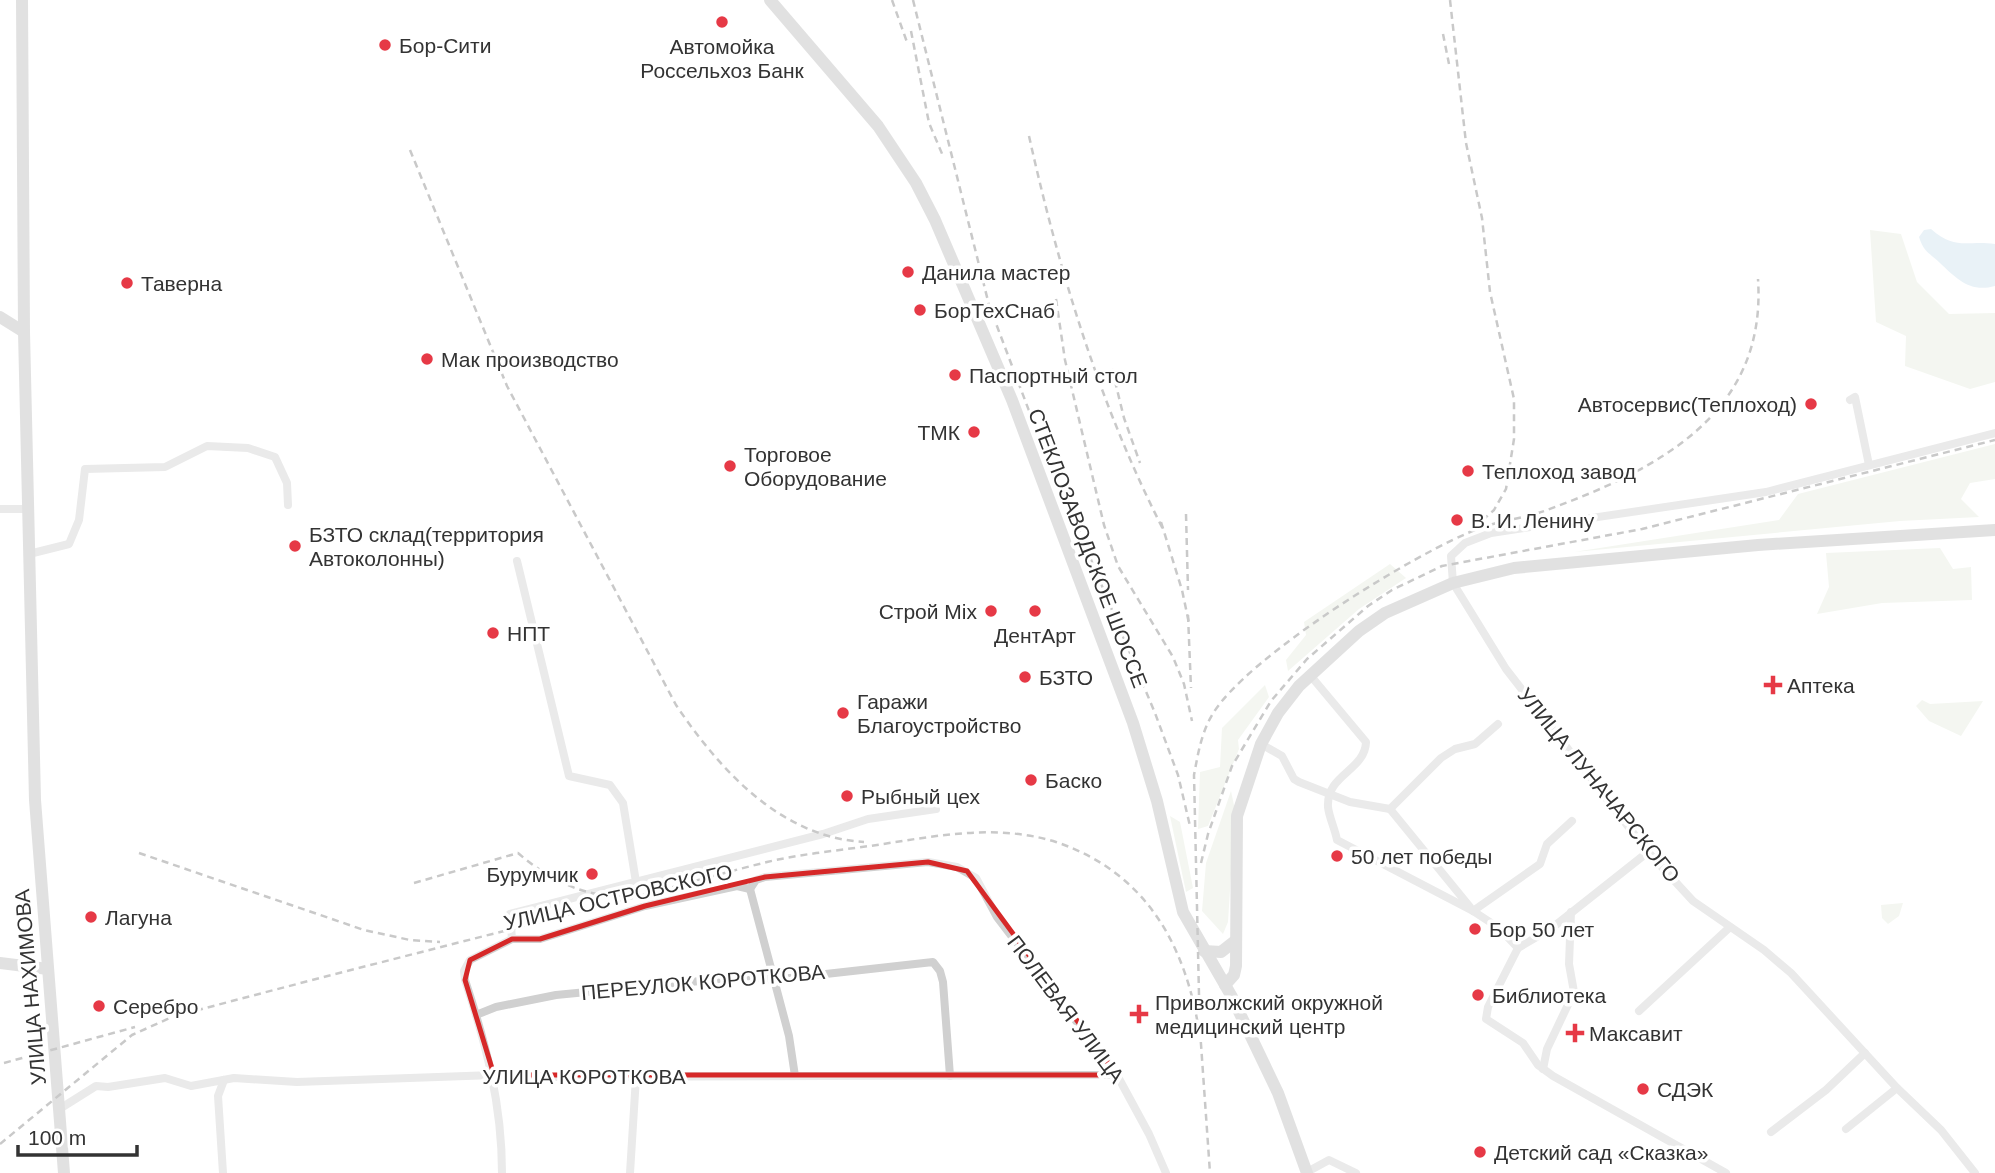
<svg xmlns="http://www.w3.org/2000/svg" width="1995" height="1173" font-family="Arial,sans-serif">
<rect width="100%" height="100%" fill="#fff"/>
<!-- green -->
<g fill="#e6ecdf">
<polygon points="1870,230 1901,234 1917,282 1949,314 1995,313 1995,382 1970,389 1905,366 1906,336 1876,322"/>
<polygon points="1995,444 1995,479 1970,483 1961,499 1979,517 1900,521 1574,552 1779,520 1798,494"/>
<polygon points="1940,548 1953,569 1971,567 1972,600 1882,603 1817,614 1829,587 1826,553"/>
<polygon points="1390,564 1406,578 1359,609 1288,671 1286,660 1306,635 1304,622"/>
<polygon points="1265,685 1269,697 1238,740 1239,749 1208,826 1198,829 1200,772 1220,767 1222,728"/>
<polygon points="1922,700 1930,704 1983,701 1961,736 1929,721 1916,706"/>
<polygon points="1231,791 1235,810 1228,922 1223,934 1202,911 1206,863"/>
<polygon points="1170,816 1180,822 1193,888 1186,892"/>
<polygon points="1903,903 1899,916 1888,924 1882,918 1881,905"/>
</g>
<!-- water -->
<path fill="#cfe2ee" d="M1931 229C1956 251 1967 240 1995 244V286C1970 293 1957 279 1940 263 1930 253 1924 253 1919 237L1924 230Z"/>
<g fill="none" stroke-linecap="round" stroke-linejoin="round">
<!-- street -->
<g stroke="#d0d0d0" stroke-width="8">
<polyline points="1850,400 1855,397 1869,465"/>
<polyline points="0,509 28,509"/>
<polyline points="29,554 69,544 79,520 85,469 165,467 207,446 248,448 275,457 287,483 288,505"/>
<polyline points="517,561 569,776 610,785 623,803 636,882"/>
<path d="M1310 675 1366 742C1365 771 1326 774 1328 807 1329 817 1335 829 1337 840L1473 911 1499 928 1518 948"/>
<polyline points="1261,744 1282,756 1294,779 1299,782 1350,802 1390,809"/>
<polyline points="1390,809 1441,758 1455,749 1475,744 1498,724"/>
<polyline points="1390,809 1470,907"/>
<polyline points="1648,852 1552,928 1518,948 1488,1007 1486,1019 1523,1043 1538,1065 1553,1076 1726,1173"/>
<polyline points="750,889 756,880 765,877 928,862 957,867 976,878 997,917 1117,1075 1149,1134 1166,1173"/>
<polyline points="750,889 789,1036 795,1076"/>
<polyline points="1473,911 1540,864 1547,844 1572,821"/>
<polyline points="512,939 510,914 823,834 868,819 936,809"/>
<polyline points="1639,1011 1730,927"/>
<polyline points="476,1015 496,1007 556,995 752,976 772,980 933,962 940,971 943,982 950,1076"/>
<polyline points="1543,1069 1547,1049 1574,992 1569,964 1571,912"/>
<polyline points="61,1108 96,1086 108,1087 165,1078 191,1086 234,1078 297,1082 494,1075 547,1077 1117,1075"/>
<polyline points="1846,1129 1897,1088"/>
<polyline points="1771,1132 1826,1090 1865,1053"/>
<polyline points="1307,1172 1329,1160 1356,1173"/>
<polyline points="223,1173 218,1096 224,1080"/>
<path d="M502 1173C502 1104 486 1044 465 980L464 971 470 960 512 939H540L645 906 737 886 750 889"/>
<polyline points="630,1173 636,1077"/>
<polyline points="1975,1173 1941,1130 1897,1088 1791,973 1764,950 1693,901 1648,852 1506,669 1453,583 1451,556 1465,543 1491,533 1766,492 1995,433"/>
</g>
<!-- secondary -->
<g stroke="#bdbdbd" stroke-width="12">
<polyline points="22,0 24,332 35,800 64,1173"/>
<polyline points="770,0 878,126 916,183 935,220 1012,400 1133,723 1157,801 1183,912 1232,997 1278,1093 1307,1173"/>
<polyline points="0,317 24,332"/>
<polyline points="1204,951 1221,952 1235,941"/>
<polyline points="0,963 48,969"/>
<polyline points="1225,985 1234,975 1236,966 1237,816 1261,744 1278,713 1299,686 1359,631 1385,613 1453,583 1514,568 1758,545 1995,530"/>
</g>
<!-- rail -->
<g stroke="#888" stroke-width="2.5" stroke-dasharray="7 5" stroke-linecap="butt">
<polyline points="892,0 908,45"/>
<polyline points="913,0 989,305 1031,416 1155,713 1178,775 1190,826"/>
<polyline points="1450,0 1466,143 1482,218 1490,292 1514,399 1514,439 1506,489 1494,510 1475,527"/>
<polyline points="911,31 929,123 943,156"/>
<polyline points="1443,34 1449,64"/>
<path d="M1029 136C1059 271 1100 406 1163 529"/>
<path d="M410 150 507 386 676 705C720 770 780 837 864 842"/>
<polyline points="1056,299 1065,360 1104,525 1118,566 1173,657 1184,684 1192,721"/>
<polyline points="1112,369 1124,418 1140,463"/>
<polyline points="1186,514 1188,590"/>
<polyline points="1161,522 1182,590 1189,623"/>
<polyline points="1188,615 1191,688"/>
<polyline points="139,853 364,930 410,940 440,942"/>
<polyline points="1201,863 1208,834 1232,766 1271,701 1307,659 1368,606 1392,590 1442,566 1642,529 1995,440"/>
<path d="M414 883 518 853C547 878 582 897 622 896"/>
<path d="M1199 995 1194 775C1198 754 1201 734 1212 715 1246 657 1416 552 1480 528 1502 520 1526 518 1547 510 1656 470 1767 415 1758 279"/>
<polyline points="1200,1030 1210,1173"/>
<polyline points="4,1063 135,1027"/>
<path d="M0 1144 132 1035 172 1017C306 981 441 947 575 913 639 897 703 878 767 862 805 853 845 850 883 844 941 835 999 824 1056 842 1148 873 1187 948 1200 1037"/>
</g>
</g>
<!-- marked area -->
<path d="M0 0H1995V1173H0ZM928 862 967 871 1117 1075H494L465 980 470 960 512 939H540L645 906 765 877Z" fill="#fff" fill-opacity=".55" fill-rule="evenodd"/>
<path fill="none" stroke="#d62828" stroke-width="5" stroke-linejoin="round" d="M928 862 967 871 1117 1075H494L465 980 470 960 512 939H540L645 906 765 877Z"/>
<!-- markers -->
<g fill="#e63946" stroke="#fff" stroke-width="2.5">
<circle cx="722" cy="22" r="7"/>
<circle cx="385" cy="45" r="7"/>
<circle cx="908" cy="272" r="7"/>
<circle cx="127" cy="283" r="7"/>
<circle cx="920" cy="310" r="7"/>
<circle cx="427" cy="359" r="7"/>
<circle cx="955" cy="375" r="7"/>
<circle cx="1811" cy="404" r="7"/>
<circle cx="974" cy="432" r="7"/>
<circle cx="730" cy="466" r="7"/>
<circle cx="1468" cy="471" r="7"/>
<circle cx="1457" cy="520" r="7"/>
<circle cx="295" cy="546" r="7"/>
<circle cx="991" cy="611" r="7"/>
<circle cx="1035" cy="611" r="7"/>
<circle cx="493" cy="633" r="7"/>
<circle cx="1025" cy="677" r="7"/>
<path d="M1769.5 674.5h7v7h7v7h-7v7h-7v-7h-7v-7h7z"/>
<circle cx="843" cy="713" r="7"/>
<circle cx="1031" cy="780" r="7"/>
<circle cx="847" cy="796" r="7"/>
<circle cx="1337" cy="856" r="7"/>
<circle cx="592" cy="874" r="7"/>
<circle cx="91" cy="917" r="7"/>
<circle cx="1475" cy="929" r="7"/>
<circle cx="1478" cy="995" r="7"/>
<circle cx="99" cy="1006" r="7"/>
<path d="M1135.5 1003.5h7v7h7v7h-7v7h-7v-7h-7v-7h7z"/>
<path d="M1571.5 1022.5h7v7h7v7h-7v7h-7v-7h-7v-7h7z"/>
<circle cx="1643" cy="1089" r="7"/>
<circle cx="1480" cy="1152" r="7"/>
</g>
<g text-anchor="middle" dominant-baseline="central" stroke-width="7" stroke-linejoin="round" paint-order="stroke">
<!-- poi labels -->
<g font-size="21" fill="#333" stroke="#fff" text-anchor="start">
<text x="399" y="45">Бор-Сити</text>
<text x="722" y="46" text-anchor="middle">Автомойка<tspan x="722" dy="24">Россельхоз Банк</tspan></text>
<text x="922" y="272">Данила мастер</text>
<text x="141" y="283">Таверна</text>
<text x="934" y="310">БорТехСнаб</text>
<text x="441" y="359">Мак производство</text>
<text x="969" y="375">Паспортный стол</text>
<text x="1797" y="404" text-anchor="end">Автосервис(Теплоход)</text>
<text x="960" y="432" text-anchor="end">ТМК</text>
<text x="744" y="454">Торговое<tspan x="744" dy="24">Оборудование</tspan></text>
<text x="1482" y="471">Теплоход завод</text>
<text x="1471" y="520">В. И. Ленину</text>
<text x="309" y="534">БЗТО склад(территория<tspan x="309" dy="24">Автоколонны)</tspan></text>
<text x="977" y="611" text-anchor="end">Строй Mix</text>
<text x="507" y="633">НПТ</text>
<text x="1035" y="635" text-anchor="middle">ДентАрт</text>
<text x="1039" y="677">БЗТО</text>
<text x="1787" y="685">Аптека</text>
<text x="857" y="701">Гаражи<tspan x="857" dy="24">Благоустройство</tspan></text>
<text x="1045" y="780">Баско</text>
<text x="861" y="796">Рыбный цех</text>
<text x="1351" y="856">50 лет победы</text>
<text x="578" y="874" text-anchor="end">Бурумчик</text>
<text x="105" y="917">Лагуна</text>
<text x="1489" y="929">Бор 50 лет</text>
<text x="1492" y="995">Библиотека</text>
<text x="1155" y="1002">Приволжский окружной<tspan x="1155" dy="24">медицинский центр</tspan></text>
<text x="113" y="1006">Серебро</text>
<text x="1589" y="1033">Максавит</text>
<text x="1657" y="1089">СДЭК</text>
<text x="1494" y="1152">Детский сад «Сказка»</text>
</g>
<!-- street labels -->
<g font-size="21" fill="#333" stroke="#fff">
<text transform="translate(1088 548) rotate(69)">СТЕКЛОЗАВОДСКОЕ ШОССЕ</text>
<text transform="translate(1599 785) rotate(51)">УЛИЦА ЛУНАЧАРСКОГО</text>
<text transform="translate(618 897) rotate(-13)">УЛИЦА ОСТРОВСКОГО</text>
<text transform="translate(703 982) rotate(-5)">ПЕРЕУЛОК КОРОТКОВА</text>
<text transform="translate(30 987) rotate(-95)">УЛИЦА НАХИМОВА</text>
<text transform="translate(1066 1009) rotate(53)">ПОЛЕВАЯ УЛИЦА</text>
<text x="584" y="1076">УЛИЦА КОРОТКОВА</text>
</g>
</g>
<!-- scale -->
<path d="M18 1145v10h119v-10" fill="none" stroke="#333333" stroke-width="3.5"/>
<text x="28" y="1145" font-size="21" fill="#333333" stroke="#ffffff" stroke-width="5" paint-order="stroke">100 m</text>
</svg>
